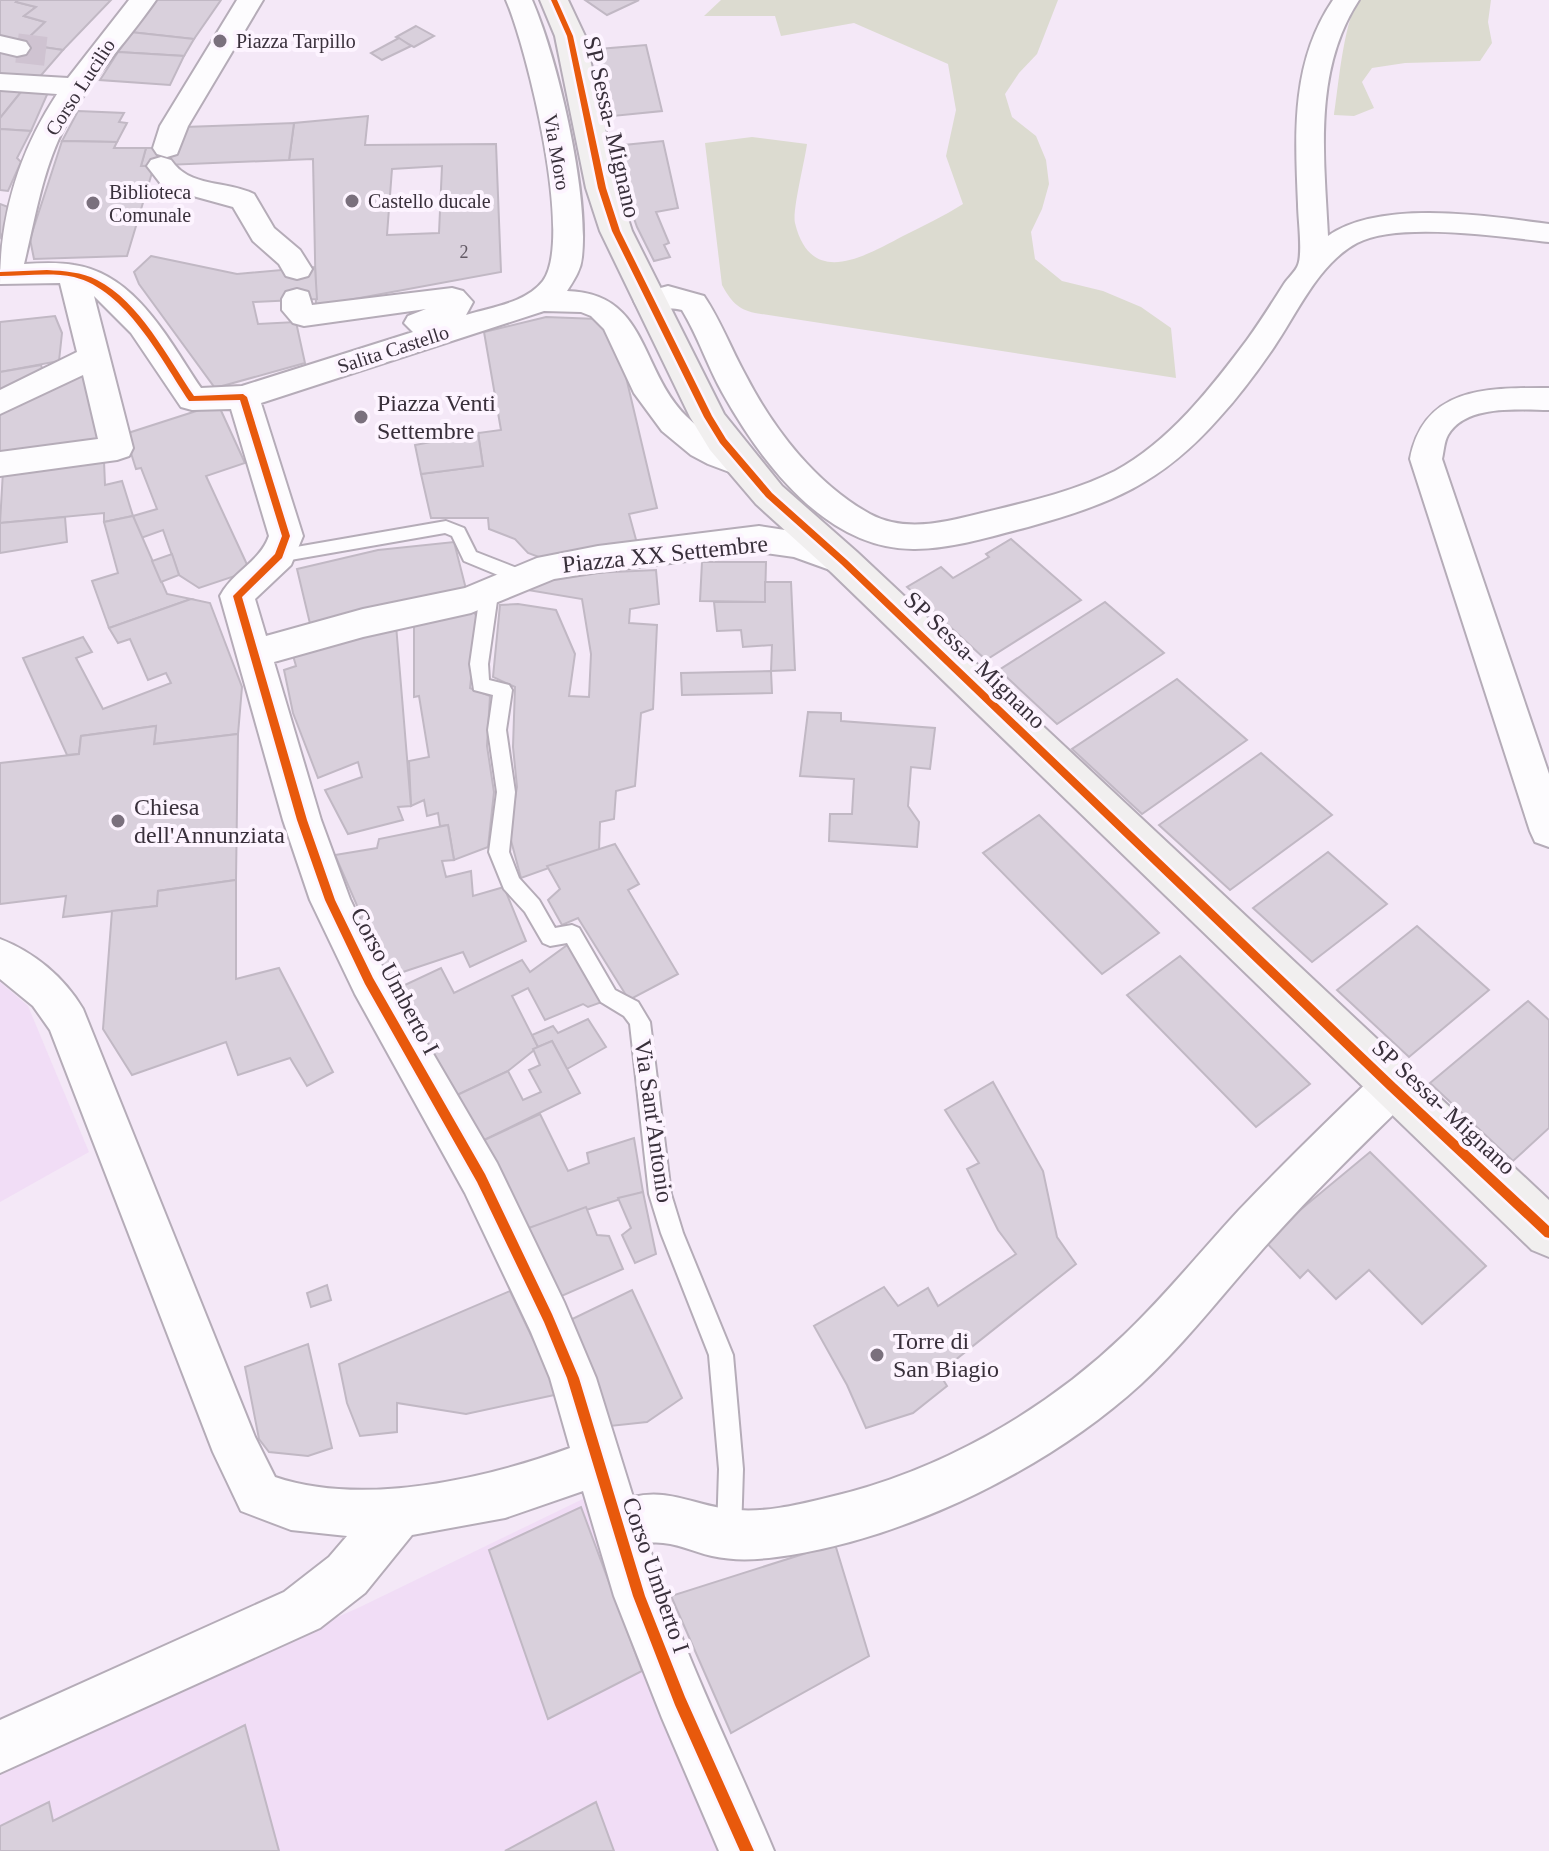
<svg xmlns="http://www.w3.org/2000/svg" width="1549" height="1851" font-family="Georgia,serif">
<rect width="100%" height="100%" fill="#f4e8f7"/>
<!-- built -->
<g fill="#f1ddf6">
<polygon points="0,982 28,1006 89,1152 0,1202"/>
<polygon points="589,1496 725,1851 0,1851 0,1769 360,1607"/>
</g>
<!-- green -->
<g fill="#dcdbd0">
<path d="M721 0H1058L1037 54 1019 73 1005 94 1012 117 1036 136 1046 160 1049 184 1042 209 1031 232 1035 259 1062 281 1103 291 1141 307 1171 328 1176 378 755 313C737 309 731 301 722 285L705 143 752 137 807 144C805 160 792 211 795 223 811 289 865 256 903 236 923 226 944 216 963 204L946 156 956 110 948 64 854 23 781 36 775 16H704Z"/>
<path d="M1360 0H1491L1488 22 1492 43 1480 61 1405 63 1372 68 1362 82 1374 108 1354 116 1334 115C1338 91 1344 15 1360 0Z"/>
</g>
<!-- building -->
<g fill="#d9d0dc" stroke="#c1b8c4" stroke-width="2" fill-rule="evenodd">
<polygon points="0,0 18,0 16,2 36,7 24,16 45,22 22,44 0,40"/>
<polygon points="18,0 111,0 63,50 22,44 45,22 24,16 36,7 16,2"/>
<polygon points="154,0 221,0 194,39 130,32"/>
<polygon points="585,0 639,0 607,15"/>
<polygon points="416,26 434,36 414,47 396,37"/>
<polygon points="130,32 194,39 184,56 118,52"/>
<polygon points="399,38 411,46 382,60 371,53"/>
<polygon points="22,44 63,50 37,80 0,79 0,49"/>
<polygon points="646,45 662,111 613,116 599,49"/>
<polygon points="118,52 184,56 170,85 100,80"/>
<polygon points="0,85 25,87 0,118"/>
<polygon points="25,87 50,88 31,131 0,129 0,118"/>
<polygon points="78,111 124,113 119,122 127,123 117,142 62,141"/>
<path d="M368 116 365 145 496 144 501 272 316 306 313 159 289 160 294 123ZM442 166 439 233 387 235 392 169Z"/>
<polygon points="294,123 289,160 141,166 146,148 167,148 184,127"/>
<polygon points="0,129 31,131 17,158 21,162 8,191 0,190"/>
<polygon points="62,141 117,142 114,148 146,148 141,166 154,166 127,256 34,259 30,239"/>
<polygon points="663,141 678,208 656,212 669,243 664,245 670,257 654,261 637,227 624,190 614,146"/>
<polygon points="0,204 16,210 0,238"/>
<polygon points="151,256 237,274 315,267 317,299 253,302 258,324 296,322 305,363 215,388 139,284 134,272"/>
<polygon points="55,316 62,333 59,361 0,372 0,322"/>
<polygon points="546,317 598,319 617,339 657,508 629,514 638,547 552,562 528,553 515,539 489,529 488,518 431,518 421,474 483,466 478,433 501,430 484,332"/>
<polygon points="41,365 45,378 0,399 0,372"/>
<polygon points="83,367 102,446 0,455 0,411"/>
<polygon points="218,404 245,463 206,476 250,571 199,588 179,575 163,530 141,538 133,516 157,509 141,468 136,469 125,434"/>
<polygon points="478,433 483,466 421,474 415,445"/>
<polygon points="104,461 105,485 122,481 133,516 104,522 104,513 0,523 3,471"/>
<polygon points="133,516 167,594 191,599 109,628 92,581 118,573 104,522"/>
<polygon points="65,517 67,542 0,553 0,523"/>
<polygon points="1011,539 1081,600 986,660 907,587 941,567 953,578 989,557 986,554"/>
<polygon points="454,542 466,589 312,632 297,569 378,550"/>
<polygon points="172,554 179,575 161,582 152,561"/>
<polygon points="702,562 766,562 765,602 700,601"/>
<polygon points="656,570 659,604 630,609 629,623 657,625 653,709 641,713 635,786 616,791 614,819 600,822 599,850 521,878 509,833 517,787 513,747 515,687 493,677 500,605 518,604 556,610 575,654 569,696 589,697 591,654 582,599 522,589 549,575"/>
<polygon points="765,582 791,582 795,670 771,671 772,645 743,647 741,630 717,631 714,602 765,602"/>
<polygon points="191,599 210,603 242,687 238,734 154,744 156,726 81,736 79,754 67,755 23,658 83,637 92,652 76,658 103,709 171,683 166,673 148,680 130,639 118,643 109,628"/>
<polygon points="1105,602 1164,653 1057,724 999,670"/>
<polygon points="474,612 478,619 470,688 490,696 487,746 494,792 488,847 454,860 448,825 440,826 438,813 427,816 424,800 411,806 409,761 429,757 419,696 414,697 414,620"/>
<polygon points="396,625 411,806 398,807 403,820 348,834 325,790 362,777 358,762 318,778 293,713 284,670 296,666 292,652"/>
<polygon points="771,671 772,693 682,695 681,673"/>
<polygon points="1177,679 1247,740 1142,814 1072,749"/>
<polygon points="808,712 841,713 841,721 935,728 930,769 911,767 908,806 919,822 917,847 829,841 830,814 852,814 854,779 800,776"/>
<polygon points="156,726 154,744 238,734 236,880 158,891 157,906 63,917 66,896 0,904 0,763 79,754 81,736"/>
<polygon points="1261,753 1332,815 1230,890 1159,825"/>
<polygon points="1039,815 1159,933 1102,974 983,853"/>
<polygon points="448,825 454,860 442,861 446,877 471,871 473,896 504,887 526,941 470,967 463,952 388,977 335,855 377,848 379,839"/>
<polygon points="615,844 639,884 628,890 678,974 629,1000 578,918 562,925 548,900 560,889 547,866"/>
<polygon points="1328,852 1387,904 1312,962 1253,908"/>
<polygon points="236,880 236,979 279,968 333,1072 307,1086 290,1058 238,1075 226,1042 132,1075 103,1029 112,911 157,906 158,891"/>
<polygon points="1417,926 1489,990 1409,1057 1337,990"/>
<polygon points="570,943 602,1002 588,1007 583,1004 545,1020 528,988 512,996 538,1047 508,1071 453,1097 392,991 441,968 454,993 522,960 530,972"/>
<polygon points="1180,956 1310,1084 1256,1127 1127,995"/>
<polygon points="1528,1001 1549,1020 1549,1128 1513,1161 1430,1083"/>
<polygon points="588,1019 606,1047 567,1069 552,1041 538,1047 532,1035 553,1026 558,1033"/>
<polygon points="552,1041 580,1093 478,1143 453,1097 508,1071 523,1100 541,1092 529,1070 540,1065 533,1049"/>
<polygon points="993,1082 1043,1171 1057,1237 1076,1264 939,1373 947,1386 913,1413 866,1428 847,1385 814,1326 884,1287 898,1306 928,1288 938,1306 1016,1254 998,1230 967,1169 979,1163 945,1110"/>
<polygon points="540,1114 568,1171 589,1163 587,1153 634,1138 643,1192 526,1229 478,1143"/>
<polygon points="1370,1152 1486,1266 1422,1324 1369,1270 1336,1299 1308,1270 1300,1278 1264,1240"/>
<polygon points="643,1192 656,1254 635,1263 622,1235 631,1228 618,1198"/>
<polygon points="586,1207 597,1235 609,1236 623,1269 557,1298 526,1229"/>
<polygon points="327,1285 331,1300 311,1307 307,1293"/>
<polygon points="632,1290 682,1398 647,1422 610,1426 564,1323"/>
<polygon points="510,1291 559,1394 466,1414 397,1403 397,1432 360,1436 347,1403 339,1364"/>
<polygon points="308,1344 332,1448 308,1456 269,1452 259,1439 245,1367"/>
<polygon points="581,1507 642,1671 548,1719 489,1550"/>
<polygon points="835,1544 869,1656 731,1733 671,1596"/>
<polygon points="245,1725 279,1851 0,1851 0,1826 49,1802 53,1821"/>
<polygon points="596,1802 614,1851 505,1851"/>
</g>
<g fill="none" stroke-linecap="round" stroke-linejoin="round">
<!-- street-tunnel -->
<polyline stroke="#cfc3d1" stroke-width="29" stroke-dasharray="29 15" stroke-linecap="butt" points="17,48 60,53"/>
<!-- lane casing -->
<g stroke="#b5acb8" stroke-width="4">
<g id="lane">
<polygon points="446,521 464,528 476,552 527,572 530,577 527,582 515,582 464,561 452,536 445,533 279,562 270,556 279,550"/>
<polygon points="489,587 498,594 488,664 489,680 509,685 512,690 506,730 515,792 509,852 519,878 539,900 555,928 572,925 579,928 615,990 638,1002 650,1022 671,1194 683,1233 733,1355 743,1469 741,1534 738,1543 729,1546 720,1543 717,1534 719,1469 709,1355 661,1233 649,1194 630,1024 624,1016 601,1002 567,943 550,946 543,943 525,912 504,889 489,852 497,792 488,730 493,695 474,690 470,664 480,594"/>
</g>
</g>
<!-- street casing -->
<g stroke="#b5acb8" stroke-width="4">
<g id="street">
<path d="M129 0H156C125 45 86 83 62 132 42 173 35 219 24 264 41 263 58 262 74 265 136 274 169 341 201 388L242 386 413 332 404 323 408 316 426 309 304 326 293 323 282 310V299L286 292 297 289 308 292 312 305 452 288 463 291 473 302 466 315C491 307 526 303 543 281 574 239 527 48 506 0H532C558 60 589 193 582 257 581 270 574 280 567 291 648 293 639 369 686 416 695 425 705 433 715 439 729 447 749 450 756 464L752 472 740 476 708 464 691 455 662 431 634 393 604 329 591 316 581 312 544 311 261 403 303 536 291 565 255 599 266 636 363 609 465 588 537 558 598 546 759 526 798 532 856 553 861 562 856 571 844 575 794 557 759 552 598 572 554 579 471 613 363 637 274 662 321 820 350 899 383 968 497 1163 564 1302 596 1378 633 1497C668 1488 694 1505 728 1509 761 1514 798 1505 830 1497 938 1472 1044 1412 1124 1335 1165 1296 1201 1251 1239 1210 1284 1163 1330 1118 1377 1073L1392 1067 1407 1073 1413 1087 1407 1101C1355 1152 1303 1203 1255 1258 1218 1300 1183 1345 1141 1384 1050 1467 913 1535 791 1555 764 1559 739 1562 712 1556 690 1551 671 1540 648 1543 681 1650 731 1748 774 1851H719L662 1718 614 1596 583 1491 505 1518 412 1535 365 1593 320 1628 0 1773V1720L284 1592 329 1557 347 1536 291 1530 241 1511 213 1452 50 1030 33 1006 0 979V939C34 952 64 977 83 1009L255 1437 275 1477C363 1507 485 1479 570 1448L550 1378 531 1332 465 1193 355 994 310 900 283 820 220 596C232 572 260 562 269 536L231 409 192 410 181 407 131 333 94 296 133 448 129 456 117 460 0 476V452L98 439 83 375 0 414V390L77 352 60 283 0 284C0 214 19 152 57 94L0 90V74L68 78Z"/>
<polygon points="237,0 263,0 188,126 177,154 167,157 157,154 153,148 160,126"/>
<path d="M1333 0H1359C1313 70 1324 156 1328 236 1380 199 1489 216 1549 224V242C1502 237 1398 221 1357 243 1318 264 1298 312 1274 347 1257 372 1239 396 1219 418 1161 484 1110 504 1028 527 992 536 953 549 915 549 826 550 761 462 722 392 707 365 698 336 682 310 666 306 654 312 638 308L634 301 638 294 668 286 704 296C721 321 731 349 746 376 774 430 816 484 870 514 905 533 946 522 982 513 1027 502 1073 492 1115 471 1169 442 1211 388 1247 340 1260 322 1272 303 1284 284 1288 278 1296 271 1298 265 1303 253 1298 219 1298 204 1295 132 1291 62 1333 0Z"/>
<polygon points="0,36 26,42 30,48 26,54 17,56 0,52"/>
<path d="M161 157 171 160C190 188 225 180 254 194L274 228 300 250 312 269 308 276 297 279 286 276 279 264 253 241 233 207 164 188 147 166 151 160Z"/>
<path d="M1549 388V410C1519 410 1466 404 1448 435 1444 442 1444 451 1442 459L1549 774V847L1535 842 1530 831 1410 459C1424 386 1488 388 1549 388Z"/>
</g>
</g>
<!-- secondary casing -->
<g stroke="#b5acb8" stroke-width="4">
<polygon id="secondary" points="540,0 568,0 585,36 618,188 632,231 724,414 782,486 857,552 1549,1200 1549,1257 1532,1250 831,572 756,504 710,450 690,417 600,231 586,188 555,36"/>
</g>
<!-- lane -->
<use href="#lane" fill="#fdfcfe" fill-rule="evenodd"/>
<!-- street -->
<use href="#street" fill="#fdfcfe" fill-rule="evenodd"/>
<!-- secondary -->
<use href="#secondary" fill="#f1efef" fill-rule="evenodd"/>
<!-- cycleway casing -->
<g stroke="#fdf4ff" stroke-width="5">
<g id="cycleway">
<polygon points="551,0 557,0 573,36 606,188 620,231 712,416 726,439 772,493 847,560 1396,1084 1549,1226 1549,1238 1545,1237 1388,1090 841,564 766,497 720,443 704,417 612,231 598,188 567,36"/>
<path d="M47 270C64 271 82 272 97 280 140 302 168 358 194 396L243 394 247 397 290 536 282 558 242 597 307 820 335 900 373 978 485 1174 552 1314 579 1378 645 1596 685 1697 754 1851H740L675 1705 633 1596 567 1378 544 1322 477 1182 365 984 325 900 297 820 233 596 275 554 282 536 240 400 189 401C161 359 126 290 74 277 51 272 24 276 0 276V272Z"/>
</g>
</g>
<!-- cycleway -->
<use href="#cycleway" fill="#e8590c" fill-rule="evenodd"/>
</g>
<!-- markers -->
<g fill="#7a707d" stroke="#fdf4ff" stroke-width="3">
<circle cx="220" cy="41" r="8"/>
<circle cx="352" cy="201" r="8"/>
<circle cx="93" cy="203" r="8"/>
<circle cx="361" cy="417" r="8"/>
<circle cx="118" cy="821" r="8"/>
<circle cx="877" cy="1355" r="8"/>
</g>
<g text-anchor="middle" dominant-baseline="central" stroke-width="8" stroke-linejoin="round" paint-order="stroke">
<!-- far-number labels -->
<g font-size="18" fill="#615863">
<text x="464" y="252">2</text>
</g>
<!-- far-poi labels -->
<g font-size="20" fill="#39303b" stroke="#fdf4ff" text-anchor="start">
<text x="236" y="41">Piazza Tarpillo</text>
<text x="109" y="192">Biblioteca<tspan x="109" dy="23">Comunale</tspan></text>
<text x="368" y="201">Castello ducale</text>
</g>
<!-- far-street labels -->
<g font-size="20" fill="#39303b" stroke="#fdf4ff">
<text transform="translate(80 87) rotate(-57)">Corso Lucilio</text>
<text transform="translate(557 152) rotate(80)">Via Moro</text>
<text transform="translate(393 349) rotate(-18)">Salita Castello</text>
</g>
<!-- street labels -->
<g font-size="24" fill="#39303b" stroke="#fdf4ff">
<text transform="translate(612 127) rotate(77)">SP Sessa- Mignano</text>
<text transform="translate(665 554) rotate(-6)">Piazza XX Settembre</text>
<text transform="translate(975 660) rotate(44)">SP Sessa- Mignano</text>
<text transform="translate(395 981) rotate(62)">Corso Umberto I</text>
<text transform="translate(1444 1107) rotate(43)">SP Sessa- Mignano</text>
<text transform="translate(654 1121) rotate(82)">Via Sant'Antonio</text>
<text transform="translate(656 1575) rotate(71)">Corso Umberto I</text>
</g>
<!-- poi labels -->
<g font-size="24" fill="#39303b" stroke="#fdf4ff" text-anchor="start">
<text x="377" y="403">Piazza Venti<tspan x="377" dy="28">Settembre</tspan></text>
<text x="134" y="807">Chiesa<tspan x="134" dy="28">dell'Annunziata</tspan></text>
<text x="893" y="1341">Torre di<tspan x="893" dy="28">San Biagio</tspan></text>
</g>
</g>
</svg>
